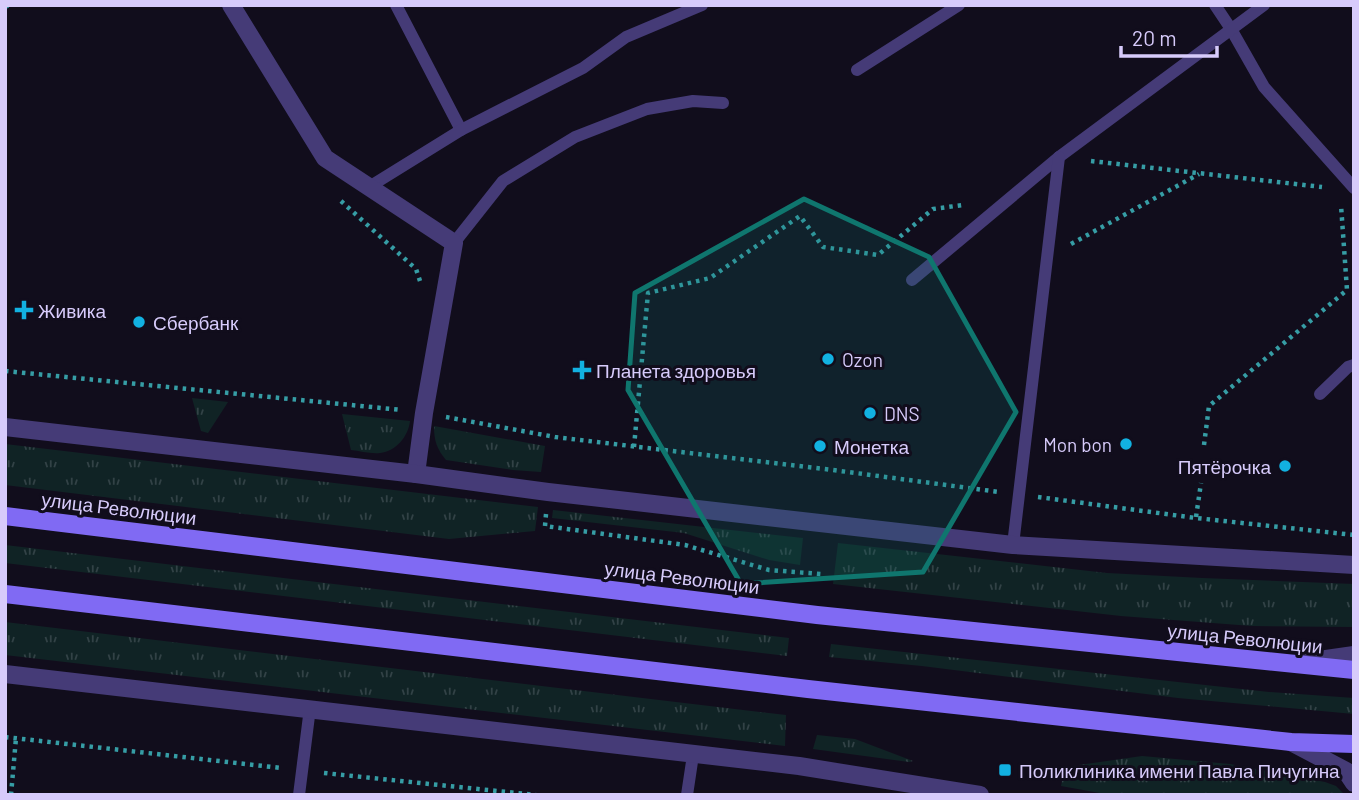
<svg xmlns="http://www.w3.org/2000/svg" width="1359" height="800" font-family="Barlow,sans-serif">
<defs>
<pattern id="grass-tufts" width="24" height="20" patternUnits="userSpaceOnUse" patternTransform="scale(1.75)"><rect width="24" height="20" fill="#102325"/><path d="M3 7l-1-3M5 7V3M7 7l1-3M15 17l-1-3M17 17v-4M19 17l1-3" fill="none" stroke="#324246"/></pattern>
</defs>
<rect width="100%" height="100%" fill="#110d1c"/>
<!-- grass -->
<g fill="url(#grass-tufts)">
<polygon points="192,398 228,402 208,433 201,431"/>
<path d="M342 414 410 421C408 437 396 451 380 453 371 454 360 451 351 450Z"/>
<path d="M434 426 545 446 541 472 513 470 446 460C437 449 434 441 434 426Z"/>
<polygon points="5,444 538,507 535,531 449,539 5,485"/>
<polygon points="553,510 803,538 800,565 769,560 684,533 552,518"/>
<polygon points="838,543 1107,573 1202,578 1354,584 1354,627 1252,626 1121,616 833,584"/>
<polygon points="5,545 789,638 787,656 5,563"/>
<polygon points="5,622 786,715 785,746 5,655"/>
<polygon points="831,644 1269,692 1354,698 1354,714 1178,698 922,666 829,657"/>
<polygon points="817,735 855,739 913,761 909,762 813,749"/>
<polygon points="1142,756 1230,764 1325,782 1336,786 1345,795 1111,795 1061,786 1065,767"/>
</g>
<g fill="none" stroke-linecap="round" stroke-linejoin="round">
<!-- path -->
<g stroke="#369da5" stroke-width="4.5" stroke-dasharray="3.5 5" stroke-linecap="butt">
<polyline points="5,7 9,5"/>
<polyline points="1091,161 1322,187"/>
<polyline points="341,201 416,269 420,281"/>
<polyline points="1071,244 1199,174"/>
<polyline points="5,371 402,410"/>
<polyline points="446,417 555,437 833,470 999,492"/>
<polyline points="1204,445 1209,406 1347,290 1341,205"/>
<polyline points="634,447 648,293 710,278 800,216 823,247 878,255 933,209 963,205"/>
<polyline points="1038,497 1196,518 1354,535"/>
<polyline points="546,514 545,526 685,545 769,570 821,574"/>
<polyline points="1196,517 1201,483"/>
<polyline points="5,737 281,768"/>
<polyline points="324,773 536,795"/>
<polyline points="11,795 16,738"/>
</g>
<!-- service -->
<g stroke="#453b77" stroke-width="12">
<polyline points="396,5 461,130"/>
<polyline points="1215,5 1231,29 1264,87 1354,188"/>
<polyline points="857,70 959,5"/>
<polyline points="369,187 461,130 583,68 626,37 702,5"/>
<polyline points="454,243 503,181 575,137 647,109 693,101 723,103"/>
<polyline points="912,280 1059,157 1264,5"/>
<polyline points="1320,394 1348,367 1354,365"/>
<polyline points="1013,545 1059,157"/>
<polyline points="299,795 310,708"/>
<polyline points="687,795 693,755"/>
</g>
<!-- minor -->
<g stroke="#453b77" stroke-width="18">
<polyline points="231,5 325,158 454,243 424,413 416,474"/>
<polyline points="5,427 416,474 548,492 1013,545 1354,565"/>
<polyline points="1305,662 1354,655"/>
<polyline points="5,674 799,766 980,795"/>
<polyline points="1291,742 1346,771 1354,783"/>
</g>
<!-- secondary -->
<g stroke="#806af3" stroke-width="18">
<polyline points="5,516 817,615 1354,670"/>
<polyline points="5,594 808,689 1291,742 1354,744"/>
</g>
</g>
<!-- marked area -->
<path fill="#0f766e" fill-opacity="0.2" stroke="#0f766e" stroke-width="5" stroke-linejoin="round" d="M804 199 929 257 1016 412 923 572 741 584 628 390 635 293Z"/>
<!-- markers -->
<g fill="#12b1e1" stroke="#110d1c" stroke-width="2.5">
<path d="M20.5 299.5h7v7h7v7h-7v7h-7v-7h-7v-7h7z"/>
<circle cx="139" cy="322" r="7"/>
<circle cx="828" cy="359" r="7"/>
<path d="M578.5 359.5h7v7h7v7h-7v7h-7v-7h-7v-7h7z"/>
<circle cx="870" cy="413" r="7"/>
<circle cx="1126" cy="444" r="7"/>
<circle cx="820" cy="446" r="7"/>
<circle cx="1285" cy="466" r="7"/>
<rect x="998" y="763" width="14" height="14" rx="3.5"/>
</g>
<g text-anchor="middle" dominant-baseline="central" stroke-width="6" stroke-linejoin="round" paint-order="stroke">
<!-- poi labels -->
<g font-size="19" fill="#d7cbfb" stroke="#110d1c" text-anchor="start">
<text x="38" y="310">Живика</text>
<text x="153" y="322">Сбербанк</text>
<text x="842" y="359">Ozon</text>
<text x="596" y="370">Планета здоровья</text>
<text x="884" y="413">DNS</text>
<text x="1112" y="444" text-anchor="end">Mon bon</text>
<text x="834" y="446">Монетка</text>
<text x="1271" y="466" text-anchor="end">Пятёрочка</text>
<text x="1019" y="770">Поликлиника имени Павла Пичугина</text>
</g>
<!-- street labels -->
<g font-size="19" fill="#d7cbfb" stroke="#110d1c">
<text transform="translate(119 508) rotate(7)">улица Революции</text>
<text transform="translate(682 577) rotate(7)">улица Революции</text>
<text transform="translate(1245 638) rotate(6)">улица Революции</text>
</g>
</g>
<!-- border -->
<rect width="1359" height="800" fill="none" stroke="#d7cbfb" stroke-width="14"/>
<!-- scale -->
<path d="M1121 46v10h96v-10" fill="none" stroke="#d7cbfb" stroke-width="3.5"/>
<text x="1132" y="46" font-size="21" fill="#d7cbfb" stroke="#110d1c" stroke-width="5" paint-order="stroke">20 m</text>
</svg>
